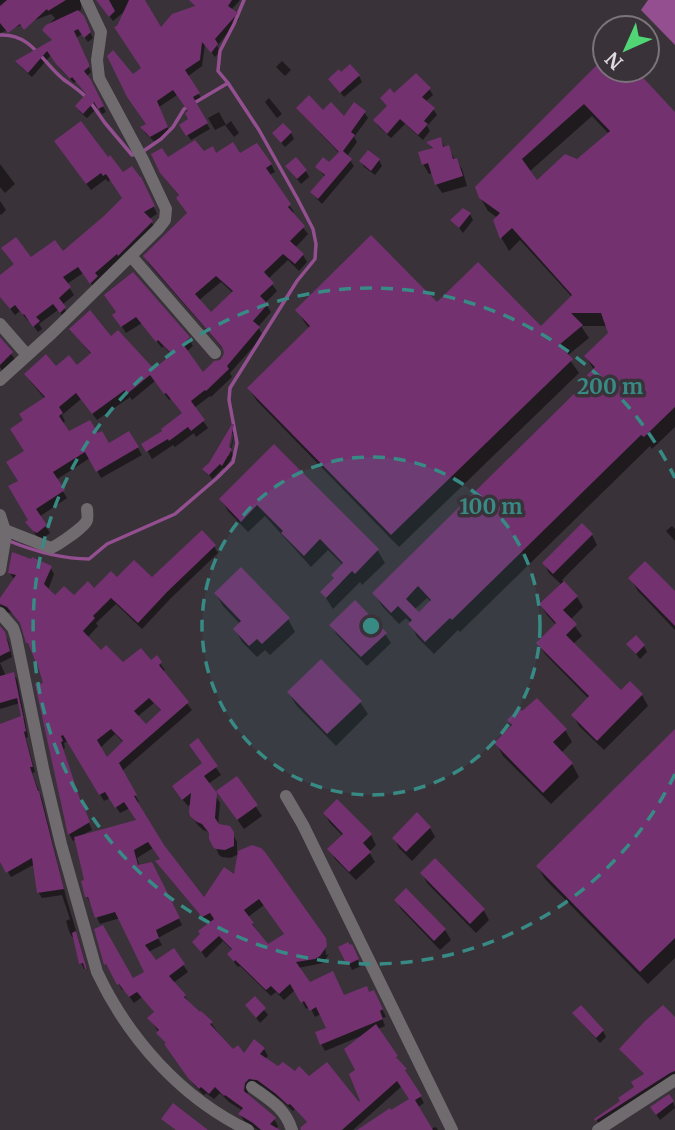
<svg xmlns="http://www.w3.org/2000/svg" width="675" height="1130" font-family="Merriweather,serif">
<rect width="100%" height="100%" fill="#393239"/>
<!-- water -->
<polygon fill="#934f8f" points="648,0 675,0 675,45 641,10"/>
<!-- shadow -->
<g fill="#0007" fill-rule="evenodd">
<polygon points="0,0 83,0 81,2 81,10 78,12 86,24 93,38 88,42 82,34 76,38 91,72 86,77 106,112 102,114 98,107 87,118 80,112 77,106 87,95 76,81 74,83 61,70 51,55 32,77 21,67 18,62 53,41 44,30 55,18 51,14 0,33"/>
<polygon points="97,0 143,0 161,30 196,8 190,0 240,0 231,10 236,14 239,19 217,46 220,51 215,57 205,44 202,66 187,77 202,99 195,103 210,129 191,140 181,126 190,119 190,112 177,95 159,107 170,133 155,142 145,133 142,128 148,125 133,76 143,68 126,10 113,21"/>
<path d="M605 60V70H634L675 114V427L652 449 650 446 460 632 458 630 434 654 417 637 411 623 406 618 399 624 382 606 374 593 590 381 594 370 586 357 610 333 607 326H581L589 338 567 356 579 373 399 547 257 401 249 389 310 329 305 323 297 310 437 304 541 329 572 297 520 240 509 251 502 239 495 220 498 218 488 211 480 197ZM592 116 609 134 577 161 536 182 529 172ZM427 598 431 602 419 614 414 610Z"/>
<polygon points="282,61 291,70 285,76 276,67"/>
<polygon points="359,76 362,82 344,97 334,85"/>
<polygon points="429,89 433,95 425,102 433,109 437,115 427,126 430,131 423,140 405,124 391,138 379,127 375,121 388,107 382,99"/>
<polygon points="269,98 282,114 277,118 265,102"/>
<polygon points="298,108 323,112 344,118 364,112 368,118 354,137 357,142 347,156 354,166 322,204 316,198 313,192 325,177 317,167 329,165 340,154 302,114"/>
<polygon points="219,112 226,125 231,121 239,133 234,137 225,125 215,130 208,118"/>
<polygon points="291,133 294,139 285,147 274,134"/>
<polygon points="440,139 445,148 448,147 455,160 456,160 462,169 467,186 442,193 436,184 433,173 429,174 423,164 433,150 429,143"/>
<polygon points="60,148 107,159 123,174 144,186 157,214 149,219 156,229 95,289 83,273 67,284 74,295 62,305 69,315 65,319 58,310 39,324 42,329 38,332 29,320 28,321 20,311 15,315 0,296 0,277 31,260 62,254 124,199 111,179 108,182 106,179 91,190"/>
<path d="M203 154 239 155 271 164 275 172 269 175 289 205 294 212 292 214 308 234 295 248 303 255 307 262 299 271 288 260 268 279 277 291 265 303 271 312 258 327 263 336 230 373 232 377 211 397 210 396 194 408 208 428 196 437 194 433 175 447 173 445 152 459 144 445 164 431 183 414 171 399 169 400 155 381 132 400 130 397 97 420 81 399 62 415 65 421 62 424 69 433 97 436 108 446 129 433 142 455 101 478 90 458 56 480 67 498 39 517 50 533 41 540 39 539 32 529 20 481 26 452 25 421 45 399 30 381 26 374 55 369 77 368 92 355 76 336 71 329 111 338 154 371 173 356 163 346 162 348 142 323 126 333 119 322 118 313 110 303 188 338 193 346 186 352 203 375 223 360 226 352 149 264 145 257 189 214 180 196 167 181 153 155 168 160ZM221 282 233 293 210 315 198 301Z"/>
<polygon points="379,160 382,166 375,175 364,167 361,161"/>
<polygon points="0,164 15,184 5,193 0,187"/>
<polygon points="306,171 309,177 301,184 291,172"/>
<polygon points="0,201 6,210 1,215 0,214"/>
<polygon points="470,214 473,220 463,233 453,220"/>
<polygon points="0,340 15,359 3,372 0,367"/>
<path d="M233 426 235 431 231 451 233 455 225 469 223 468 212 479 205 469 210 464ZM234 433 229 456 225 455 229 437Z"/>
<polygon points="274,447 378,551 385,563 362,585 360,582 333,609 322,592 335,580 343,565 328,550 311,567 265,516 248,532 228,511 221,499"/>
<polygon points="582,526 592,535 597,545 562,580 577,597 583,607 570,620 582,636 573,644 621,692 630,683 642,695 648,706 604,750 579,726 573,715 589,699 545,654 538,643 556,625 547,615 541,605 562,585 549,573 544,563"/>
<polygon points="672,526 675,529 675,541 666,531"/>
<path d="M214 546 218 553 170 599 142 629 116 604 96 623 98 626 87 638 101 652 123 664 150 663 156 658 165 670 162 672 192 710 122 771 139 802 137 803 163 846 204 900 235 877 239 854 230 858 222 857 219 855 209 832 203 830 197 824 192 816V803L188 806 178 794 203 764 198 741 221 775 208 784 220 803 218 825 232 833 237 842V853L252 847 324 939 326 955 329 954 323 963 298 968 309 984 344 997 369 993 377 999 386 1017 382 1018 385 1026 378 1029 405 1070 424 1103 418 1107 430 1129 436 1127 438 1130H366L390 1112 411 1100 402 1086 353 1130H303L308 1123 295 1109 293 1111 282 1101 262 1086 253 1085 248 1090 247 1096 273 1117 278 1126 276 1130H258L244 1121 240 1114 243 1111 229 1102 220 1093 214 1099 206 1093 204 1095 194 1085 149 1018 155 1013 142 997 134 1003 124 989 122 990 111 970 110 971 106 964 96 930 132 980 147 973 120 918 100 924 87 897 86 881 76 839 73 841 69 834 37 686 45 684 41 668 23 626 12 613 1 611 0 601 15 581 10 573 50 567 54 574 48 590 55 598 74 597 117 580H152ZM154 703 162 712 146 726 137 717ZM115 734 124 743 107 760 100 748ZM68 741 104 801 110 798 120 813 130 808 138 821 82 835 92 830 81 804 63 749 65 748 64 743ZM153 848 162 861 157 862 161 868 209 925 194 942 206 958 223 941 233 951 229 954 233 961 238 967 240 966 271 996 276 992 284 1000 296 989 306 1009 310 1007 315 1017 321 1014 328 1029 321 1044 325 1051 361 1036 357 1071 363 1102 358 1104 309 1078 278 1068 265 1059 268 1056 264 1049 244 1055 233 1052 211 1023 189 1003 185 996 173 983 188 972 173 950 156 963 148 952 162 945 158 938 182 925 155 871 140 867 137 858ZM264 905 285 935 268 946 248 917Z"/>
<polygon points="630,578 675,594 675,630 638,591"/>
<polygon points="216,594 288,619 295,632 270,655 265,650 257,657 242,642 235,629 240,624 223,606"/>
<polygon points="331,625 385,634 391,643 367,666 337,635"/>
<polygon points="0,629 8,640 12,657 0,663"/>
<polygon points="628,644 644,646 647,652 640,659"/>
<polygon points="0,663 6,676 13,674 17,679 28,737 26,738 35,772 32,773 42,799 66,897 88,971 87,969 84,969 81,963 74,937 72,937 69,931 66,921 70,919 62,895 42,898 39,893 35,864 11,877 0,859 0,725 24,718 20,703 0,709"/>
<polygon points="289,693 360,702 368,714 336,746 296,705"/>
<polygon points="509,721 565,730 572,742 561,753 572,764 579,777 551,804 503,756 496,743 512,727"/>
<polygon points="675,732 675,958 648,984 545,879 538,867"/>
<polygon points="237,779 262,816 244,829 224,801"/>
<polygon points="337,801 371,835 376,845 369,852 375,862 356,880 335,859 330,849 343,836 330,823 325,814"/>
<polygon points="430,828 435,837 412,861 399,848 394,838"/>
<polygon points="435,861 484,911 489,920 476,933 427,883 422,873"/>
<polygon points="406,890 445,930 451,940 440,950 401,909 396,900"/>
<polygon points="351,947 361,966 352,970 349,964"/>
<polygon points="255,999 268,1015 260,1023 247,1006"/>
<polygon points="574,1014 603,1031 606,1037 600,1043 578,1019"/>
<polygon points="675,1020 675,1078 600,1126 596,1119 623,1102 645,1075 625,1055 621,1049"/>
<polygon points="673,1102 675,1108 660,1120 655,1113"/>
</g>
<g fill="none" stroke-linecap="round" stroke-linejoin="round">
<!-- stream -->
<g stroke="#934f8f" stroke-width="3.5">
<path d="M0 35C31 33 42 62 63 79 71 85 79 90 86 97"/>
<polyline points="228,83 218,71 220,51 234,24 244,0"/>
<polyline points="91,103 105,123 132,155 135,154"/>
<path d="M9 541C34 551 62 559 89 559L107 544 175 514 217 478 233 462 237 443 229 400 230 388 297 281 315 259 316 244 313 229 297 198 259 130 228 83 184 109 173 127 161 139 142 152"/>
</g>
</g>
<!-- building -->
<g fill="#733170" fill-rule="evenodd">
<polygon points="7,0 66,0 48,11 47,9 24,30 20,24 8,33 0,23 0,6"/>
<polygon points="96,0 109,0 115,11 109,17"/>
<polygon points="129,0 145,0 161,27 172,14 195,6 189,0 232,0 228,6 238,13 215,39 218,44 211,53 202,42 200,60 185,70 200,93 193,97 208,123 186,136 179,125 188,119 185,113 188,111 173,90 157,101 168,127 150,137 140,127 146,124 127,97 107,56 113,50 133,74 141,68 114,27 117,26"/>
<polygon points="78,10 84,16 91,32 84,38 78,29 74,31 89,64 89,67 84,71 91,80 104,106 98,109 94,102 83,114 75,106 86,94 72,77 70,79 56,64 47,51 28,73 15,61 52,40 42,30 46,25"/>
<path d="M605 57V70H636L675 112V407L644 437 641 435 452 620 450 618 425 642 408 624 412 620 398 606 391 613 372 593 588 380 585 377 595 367 584 356 608 333 601 313H571L583 325 559 345 573 359 391 535 247 388 310 326 295 310 371 235 437 302 478 262 541 326 572 295 512 228 500 239 493 220 500 213 479 198 475 187ZM584 104 610 131 577 159 565 154 537 180 522 159ZM418 586 431 600 419 612 406 599Z"/>
<polygon points="350,64 360,75 340,93 328,79 339,69 341,72"/>
<polygon points="416,73 431,88 422,97 435,108 424,121 428,124 418,135 400,119 387,134 373,120 387,106 380,98 390,88 394,93"/>
<polygon points="309,95 323,110 331,102 344,116 354,102 366,111 351,132 355,135 343,151 352,159 318,199 310,192 325,175 315,167 323,157 329,162 339,152 296,108"/>
<polygon points="81,121 108,157 110,155 123,172 132,166 140,177 141,177 155,206 144,212 153,221 118,256 117,254 95,273 98,276 90,284 78,267 63,277 71,287 59,298 66,307 60,313 53,304 36,317 40,321 33,327 24,314 23,315 15,305 10,309 0,297 0,275 14,264 1,248 16,237 31,257 55,240 63,251 105,215 122,198 106,174 103,176 101,173 86,184 54,141"/>
<polygon points="283,123 292,132 281,143 272,133"/>
<polygon points="441,137 443,147 449,145 453,159 457,158 463,176 435,185 428,163 422,165 418,152 433,148 426,142"/>
<path d="M195 140 204 151 213 146 216 153 233 142 240 153 257 143 272 164 266 168 291 204 288 207 305 226 290 241 304 254 295 264 283 254 264 272 274 283 260 296 268 304 253 321 260 327 227 366 229 369 206 391 205 390 191 401 205 420 191 431 188 427 169 441 168 439 146 452 141 444 162 431 161 429 182 413 166 393 164 394 150 375 127 394 125 390 92 414 76 393 59 407 63 413 59 416 69 431 90 420 98 433 102 431 109 443 129 431 139 447 96 472 85 452 53 472 65 490 36 509 47 525 37 533 33 531 25 522 28 520 8 486 18 481 6 462 24 451 10 429 23 420 19 414 45 397 24 374 46 354 56 366 69 355 77 365 91 353 69 329 90 310 111 336 118 330 154 369 172 354 158 340 156 342 136 317 121 327 112 315 116 312 104 295 133 272 190 337 183 344 203 372 214 361 220 360 223 356 224 352 222 347 143 256 187 213 176 198 179 195 160 173 151 154 162 148 168 157ZM216 276 233 291 211 312 195 294Z"/>
<polygon points="368,150 380,159 371,171 359,161"/>
<polygon points="296,157 307,170 297,179 285,166"/>
<polygon points="463,208 471,213 459,228 450,220"/>
<polygon points="0,337 13,352 0,365"/>
<polygon points="232,424 234,424 229,447 232,449 222,466 220,464 209,475 202,469 209,463"/>
<polygon points="274,444 379,549 355,574 352,571 326,598 320,592 334,578 331,575 343,563 320,539 304,556 281,533 283,531 257,505 241,522 219,499"/>
<polygon points="582,523 593,534 553,574 542,563"/>
<path d="M202 530 216 545 167 592 138 623 111 598 93 616 95 618 83 631 101 650 106 645 123 662 141 648 151 660 157 655 162 662 159 665 189 702 119 763 137 795 134 796 164 845 204 897 224 867 234 874 238 851 252 845 261 848 265 852 326 938 327 946 320 956 315 959 296 962 310 982 333 971 344 995 367 986 369 992 374 990 383 1009 380 1011 383 1019 320 1045 315 1032 326 1028 316 1007 310 1011 304 1001 301 1003 290 984 279 994 271 986 266 990 235 960 234 962 227 954 232 949 219 936 201 952 192 942 200 934 198 931 214 919 210 913 202 917 155 861 160 859 148 842 134 850 138 865 152 862 180 918 156 930 159 938 145 945 156 960 174 948 185 964 169 976 186 995 184 997 200 1012 201 1011 213 1022 210 1024 233 1049 238 1045 244 1053 254 1039 265 1048 260 1054 278 1066 283 1062 295 1071 299 1066 309 1076 327 1062 359 1102 360 1101 349 1074 355 1070 344 1049 376 1024 398 1056 396 1057 407 1069 405 1070 422 1096 415 1100 433 1130H357L390 1108 391 1110 409 1099 397 1081 342 1130H301L300 1128 307 1122 290 1104 288 1105 276 1094 257 1080 249 1079 245 1083 244 1091 274 1116 276 1118 270 1124 280 1130H261L253 1123 238 1114 243 1108 225 1095 224 1096 215 1087 209 1094 201 1087 199 1089 188 1078 164 1044 166 1043 156 1033 159 1030 147 1018 154 1012 137 992 129 997 119 984 117 985 106 964 104 965 94 929 103 925 133 978 144 972 115 912 95 918 88 897H85L81 881 84 880 74 837 136 820 124 802 115 808 105 792 99 795 63 735 61 736 63 741 61 742 81 802H82L90 822 68 835 35 684 43 683 37 663H36L28 643H26L20 623 7 607 0 604V598L16 575 8 573 12 552 31 559 32 557 52 566 44 584 55 595 64 586 74 595 88 581 94 588 111 571 117 577 134 560 152 577ZM149 698 161 710 146 724 134 711ZM111 729 123 741 107 757 97 740ZM259 899 284 934 268 944 252 924 254 923 244 910Z"/>
<polygon points="645,561 675,591 675,626 628,578"/>
<polygon points="241,567 290,618 262,644 257,639 249,646 233,629 241,621 214,593"/>
<polygon points="564,581 578,596 563,610 577,624 566,635 621,690 630,681 643,694 597,741 571,715 589,696 536,643 556,623 539,604"/>
<polygon points="355,600 387,633 361,657 329,625"/>
<polygon points="0,626 5,632 10,651 0,656"/>
<polygon points="636,635 645,645 636,654 626,644"/>
<polygon points="321,659 362,701 327,734 287,692"/>
<polygon points="14,672 26,731 24,732 33,767 30,767 38,791 39,791 64,889 37,893 32,858 6,873 0,862 0,724 21,716 17,698 0,703 0,676"/>
<polygon points="537,698 567,729 553,742 573,763 543,793 494,743 512,725 507,720 519,708 522,711"/>
<polygon points="675,729 675,938 640,972 536,866"/>
<polygon points="198,738 218,766 204,776 217,793 215,818 219,824 230,826 234,832 234,846 225,850 216,849 213,847 209,839 209,833 202,824 197,822 190,816 189,812 191,793 182,800 172,786 202,763 189,745"/>
<polygon points="237,776 258,805 237,820 216,791"/>
<polygon points="337,799 372,834 363,843 371,852 349,872 327,849 343,834 323,813"/>
<polygon points="417,812 431,827 406,852 392,838"/>
<polygon points="435,858 485,909 470,924 420,873"/>
<polygon points="406,888 446,929 434,941 394,900"/>
<polygon points="76,931 87,969 85,969 83,963 79,964 72,933"/>
<polygon points="348,942 350,945 352,944 359,959 347,965 338,947"/>
<polygon points="255,996 266,1008 256,1018 245,1005"/>
<polygon points="581,1005 604,1030 596,1038 572,1013"/>
<polygon points="663,1005 675,1017 675,1071 670,1073 595,1121 594,1119 620,1101 618,1098 634,1087 631,1082 644,1074 619,1049 645,1021"/>
<polygon points="669,1094 674,1101 656,1115 650,1107"/>
<polygon points="173,1103 208,1130 176,1130 161,1119"/>
</g>
<g fill="none" stroke-linecap="round" stroke-linejoin="round">
<!-- minor -->
<g stroke="#6f6b6f" stroke-width="12">
<polyline points="131,256 215,353"/>
<polyline points="0,324 27,355"/>
<polyline points="0,380 52,333 158,229 165,220 166,209 143,160 99,78 97,60 101,32 86,0"/>
<polyline points="0,515 6,534 0,570"/>
<path d="M5 530 51 548C58 545 85 527 87 520 88 518 87 510 87 509"/>
<path d="M0 613 13 628 16 637 44 773 61 844 97 972C128 1038 181 1098 248 1130"/>
<polyline points="286,796 303,825 452,1130"/>
<path d="M252 1087C270 1100 285 1108 292 1130"/>
<polyline points="598,1130 675,1080"/>
</g>
</g>
<!-- distance rings -->
<circle cx="371" cy="626" r="169" fill="#388a84" fill-opacity=".12"/>
<g fill="none" stroke="#388a84" stroke-width="3.5" stroke-dasharray="12 9">
<circle cx="371" cy="626" r="169"/>
<path d="M675 774A338 338 0 1 1 675 478"/>
</g>
<circle cx="371" cy="626" r="10" fill="#388a84" stroke="#393239" stroke-width="3.5"/>
<g font-size="21" text-anchor="middle" font-weight="bold" fill="#388a84" stroke="#393239" stroke-width="7" stroke-linejoin="round" paint-order="stroke">
<text x="610" y="394">200 m</text>
<text x="491" y="514">100 m</text>
</g>
<!-- north arrow -->
<g transform="translate(626 49) rotate(225)"><circle r="33" fill="#393239" stroke="#7b757b" stroke-width="2"/>
<path d="M0-5L12 26L0 18L-12 26Z" fill="#50d674"/>
<text y="-10" font-size="19" font-weight="bold" text-anchor="middle" fill="#dedade">N</text>
</g>
</svg>
